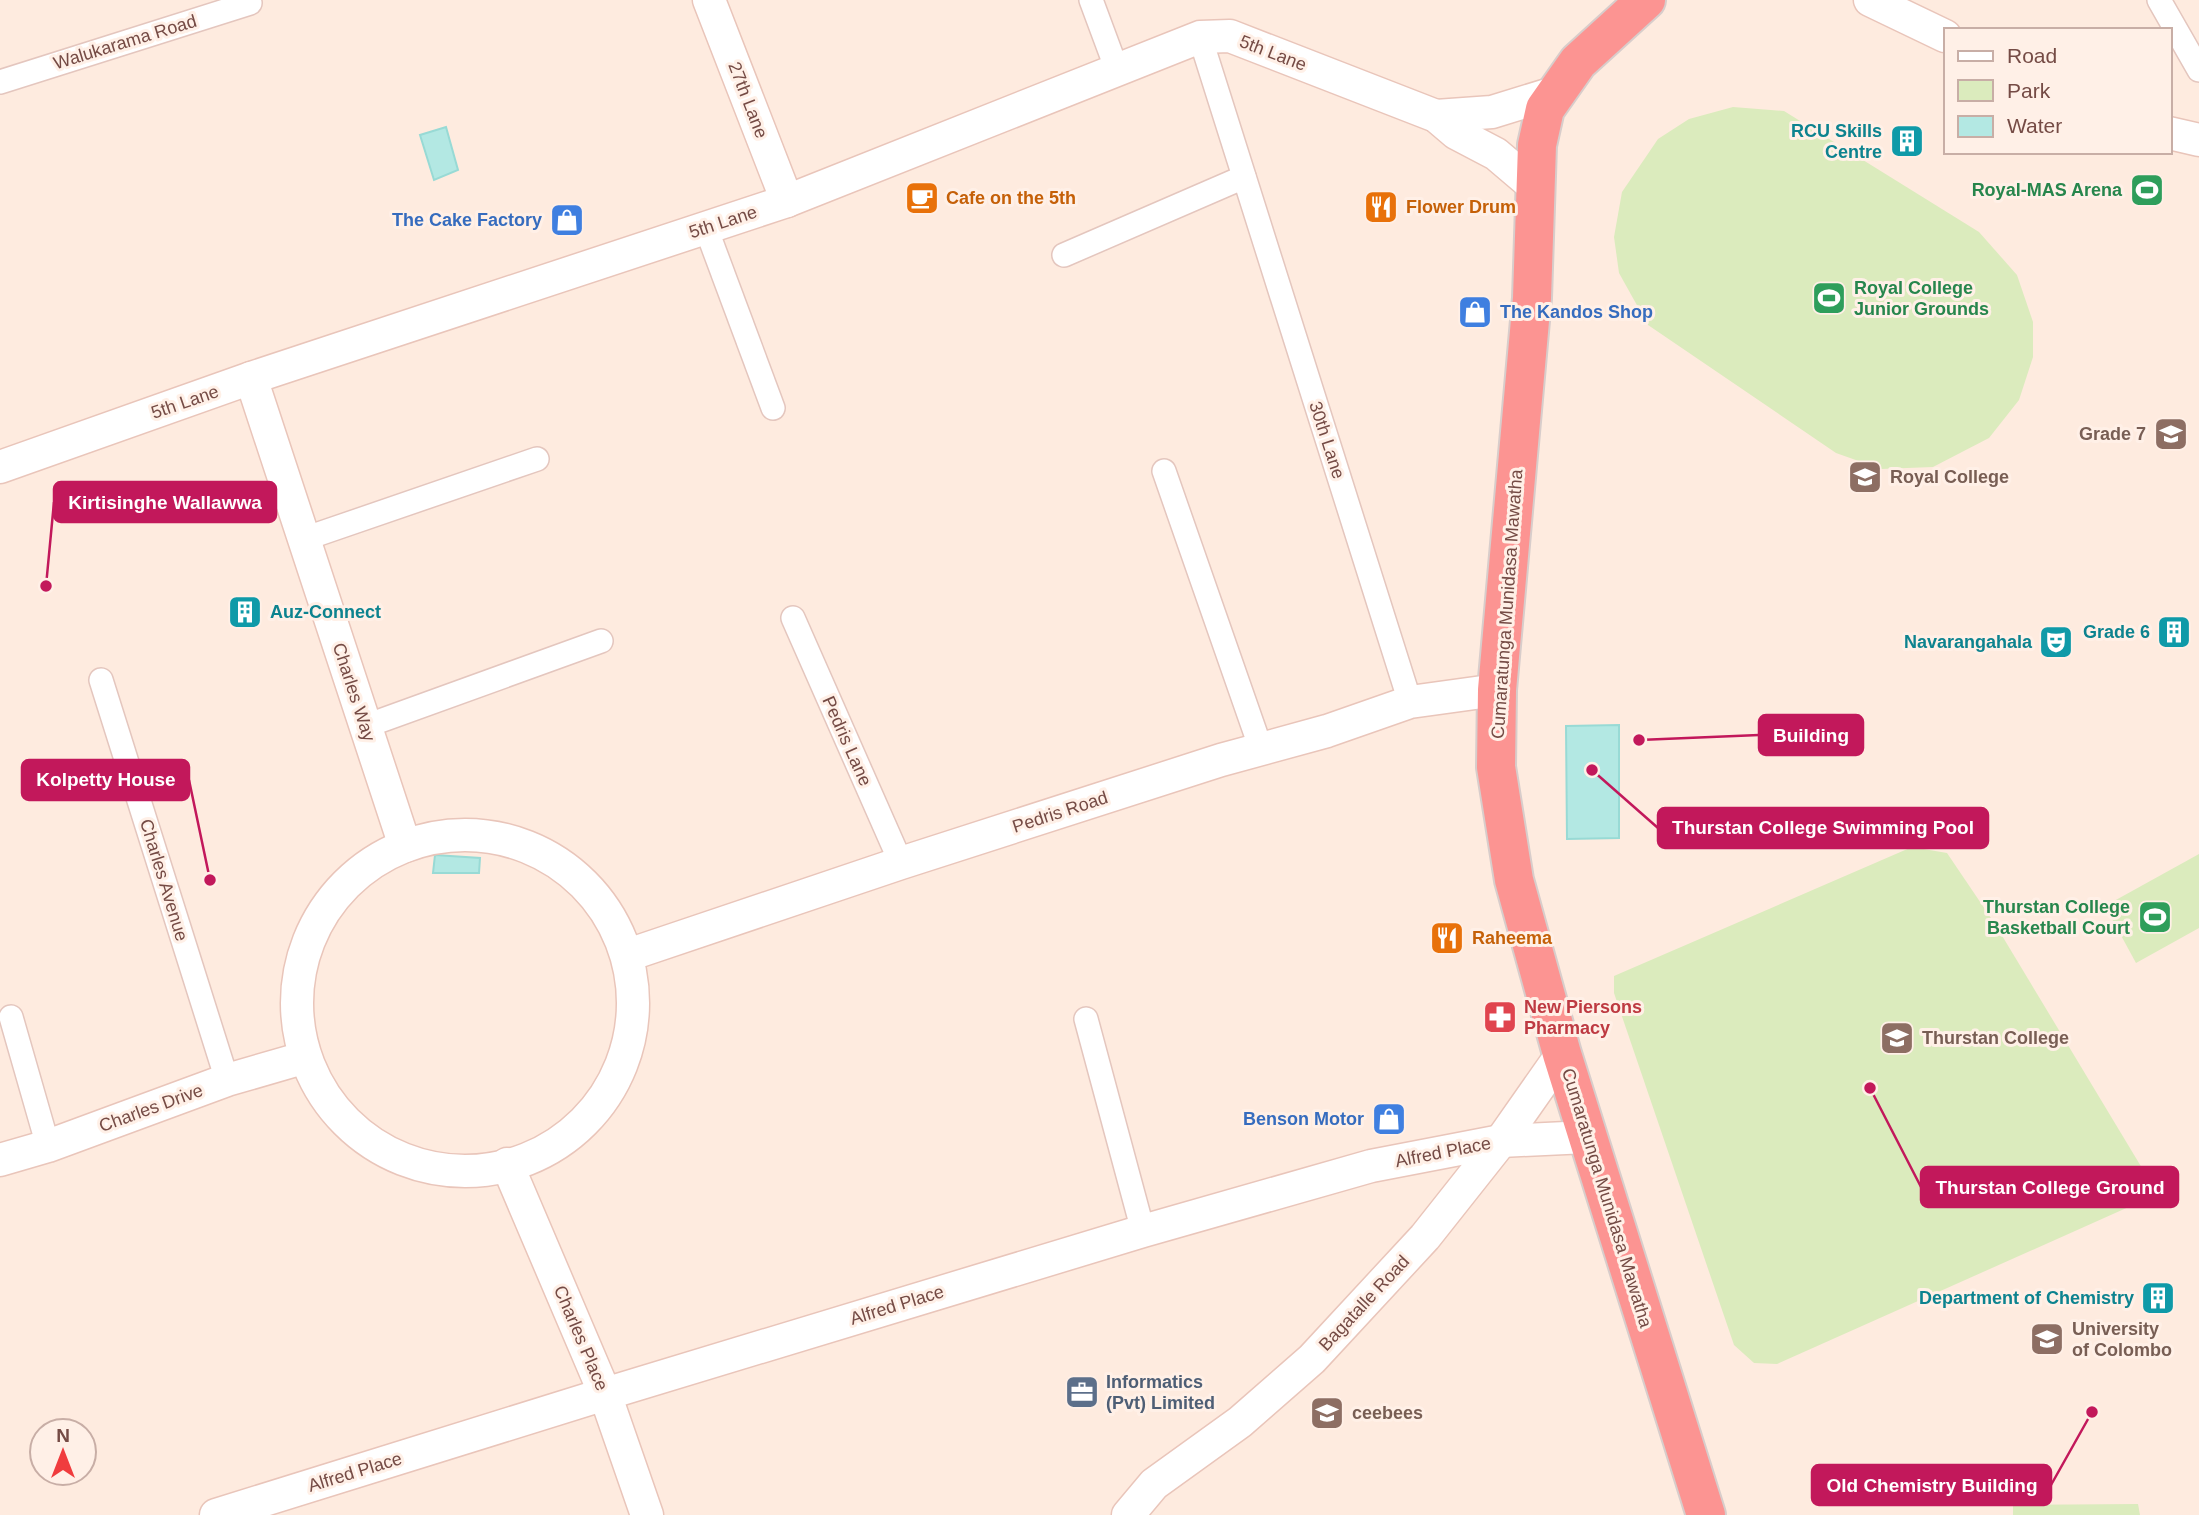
<svg xmlns="http://www.w3.org/2000/svg" width="2199" height="1515" font-family="Arial,sans-serif">
<rect width="100%" height="100%" fill="#feebdf"/>
<!-- green -->
<g fill="#dbebbd">
<polygon points="1733,107 1784,111 1979,232 2017,275 2033,322 2033,357 2019,400 1989,438 1933,467 1881,469 1836,453 1648,325 1619,273 1614,237 1622,192 1658,139 1689,119"/>
<polygon points="1912,847 1947,853 1995,924 2151,1183 2151,1197 1777,1364 1754,1363 1734,1345 1614,993 1614,976"/>
<polygon points="2199,854 2199,928 2136,963 2105,906"/>
<polygon points="2138,1504 2140,1515 2013,1515 2013,1505"/>
</g>
<!-- water -->
<g fill="#b3e8e3" stroke="#98dad5" stroke-width="2">
<polygon points="446,127 458,170 434,180 420,135"/>
<polygon points="1619,725 1619,838 1567,839 1566,726"/>
<polygon points="435,855 480,858 479,873 433,873"/>
</g>
<g fill="none" stroke-linecap="round" stroke-linejoin="round">
<!-- street casing -->
<g stroke="#e4c6be" stroke-width="26">
<g id="street">
<polyline points="1091,0 1117,70"/>
<polyline points="2159,0 2199,70"/>
<polyline points="1200,37 1410,702"/>
<polyline points="0,82 250,3"/>
<polyline points="706,228 773,408"/>
<polyline points="1064,255 1244,177"/>
<polyline points="1164,471 1261,749"/>
<polyline points="304,539 537,459"/>
<polyline points="793,618 901,863"/>
<polyline points="101,680 227,1080"/>
<polyline points="366,726 601,641"/>
<polyline points="11,1017 48,1146"/>
<polyline points="1086,1019 1143,1231"/>
</g>
</g>
<!-- secondary casing -->
<g stroke="#e9c5ba" stroke-width="35">
<g id="secondary">
<polyline points="709,0 787,201"/>
<polyline points="1870,0 1945,36"/>
<polyline points="1436,116 1492,112 1557,92"/>
<polyline points="2169,133 2199,140"/>
<polyline points="251,378 405,846"/>
<polyline points="0,467 251,378 787,201 1200,37 1230,36 1436,116 1456,133 1496,154 1536,188"/>
<circle cx="465" cy="1003" r="168"/>
<polyline points="628,955 901,863 1221,760 1327,731 1410,702 1497,690"/>
<polyline points="0,1160 48,1146 227,1080 303,1058"/>
<polyline points="507,1164 605,1394 647,1515"/>
<polyline points="216,1515 605,1394 1143,1231 1371,1166 1501,1141 1587,1137"/>
<polyline points="1128,1515 1154,1484 1240,1422 1312,1359 1425,1237 1501,1141 1562,1054"/>
</g>
</g>
<!-- highway casing -->
<g stroke="#d8cdcb" stroke-width="42">
<polyline id="highway" points="1646,0 1578,62 1545,109 1537,145 1532,298 1497,690 1496,767 1514,880 1562,1054 1706,1515"/>
</g>
<!-- street -->
<use href="#street" stroke="#fff" stroke-width="23"/>
<!-- secondary -->
<use href="#secondary" stroke="#fff" stroke-width="32"/>
<!-- highway -->
<use href="#highway" stroke="#fc9492" stroke-width="38"/>
</g>
<!-- icons -->
<defs>
<g id="building-square" transform="scale(1.75)"><rect x="-9" y="-9" width="18" height="18" rx="4" fill="#0f9aa8" stroke="#fff0e7"/><path d="M-4-6H4V6H1V3H-1V6H-4ZM-2.5-4.3h1.7v1.8h-1.7ZM.8-4.3h1.7v1.8H.8ZM-2.5-1h1.7V.8h-1.7ZM.8-1h1.7V.8H.8Z" fill="#fff"/></g>
<g id="stadium-square" transform="scale(1.75)"><rect x="-9" y="-9" width="18" height="18" rx="4" fill="#2e9e5b" stroke="#fff0e7"/><path d="M0-5a6.5 5 0 1 0 0 10a6.5 5 0 1 0 0-10ZM-3.5-1.8h7v3.6h-7Z" fill="#fff"/></g>
<g id="cafe-square" transform="scale(1.75)"><rect x="-9" y="-9" width="18" height="18" rx="4" fill="#e8710a" stroke="#fff0e7"/><path d="M-5.5-4.5H6V0H3Q3 3.5 0 3.5H-2.5Q-5.5 3.5-5.5 0ZM3-3.2v2h1.7v-2ZM-6 4.5H4V6H-6Z" fill="#fff"/></g>
<g id="restaurant-square" transform="scale(1.75)"><rect x="-9" y="-9" width="18" height="18" rx="4" fill="#e8710a" stroke="#fff0e7"/><path d="M-5-6h1v4h1v-4h1v4h1v-4h1v5L-1.5 .5V6h-2V.5L-5-1ZM5-6V6H3V1.5H1.5Q1.5-4 5-6Z" fill="#fff"/></g>
<g id="shop-square" transform="scale(1.75)"><rect x="-9" y="-9" width="18" height="18" rx="4" fill="#3f7fe0" stroke="#fff0e7"/><path d="M-5-2.5h2.3a2.7 3.5 0 0 1 5.4 0H5L5.5 6h-11ZM-1.5-2.5h3a1.5 2.3 0 0 0-3 0Z" fill="#fff"/></g>
<g id="school-square" transform="scale(1.75)"><rect x="-9" y="-9" width="18" height="18" rx="4" fill="#8d6e63" stroke="#fff0e7"/><path d="M0-5L7-2L0 1L-7-2ZM-4 1L0 2.5L4 1V4Q0 6-4 4Z" fill="#fff"/></g>
<g id="theatre-square" transform="scale(1.75)"><rect x="-9" y="-9" width="18" height="18" rx="4" fill="#0f9aa8" stroke="#fff0e7"/><path d="M-5-5.5Q0-4 5-5.5V0Q5 5 0 6Q-5 5-5 0ZM-3.3-2.5H-1v1.5H-3.3ZM1-2.5H3.3v1.5H1ZM-2.8 1Q0 5.5 2.8 1Z" fill="#fff"/></g>
<g id="pharmacy-square" transform="scale(1.75)"><rect x="-9" y="-9" width="18" height="18" rx="4" fill="#e0444e" stroke="#fff0e7"/><path d="M-2-6h4v4h4v4h-4v4h-4v-4h-4v-4h4Z" fill="#fff"/></g>
<g id="university-square" transform="scale(1.75)"><rect x="-9" y="-9" width="18" height="18" rx="4" fill="#8d6e63" stroke="#fff0e7"/><path d="M0-5L7-2L0 1L-7-2ZM-4 1L0 2.5L4 1V4Q0 6-4 4Z" fill="#fff"/></g>
<g id="office-square" transform="scale(1.75)"><rect x="-9" y="-9" width="18" height="18" rx="4" fill="#5c6f8a" stroke="#fff0e7"/><path d="M-6-3h4V-5.5h4V-3h4V5H-6ZM-1-4.5V-3h2v-1.5ZM-6 0V1H6V0Z" fill="#fff"/></g>
</defs>
<g fill-rule="evenodd">
<use href="#building-square" x="1907" y="141"/>
<use href="#stadium-square" x="2147" y="190"/>
<use href="#cafe-square" x="922" y="198"/>
<use href="#restaurant-square" x="1381" y="207"/>
<use href="#shop-square" x="567" y="220"/>
<use href="#stadium-square" x="1829" y="298"/>
<use href="#shop-square" x="1475" y="312"/>
<use href="#school-square" x="2171" y="434"/>
<use href="#school-square" x="1865" y="477"/>
<use href="#building-square" x="245" y="612"/>
<use href="#building-square" x="2174" y="632"/>
<use href="#theatre-square" x="2056" y="642"/>
<use href="#stadium-square" x="2155" y="917"/>
<use href="#restaurant-square" x="1447" y="938"/>
<use href="#pharmacy-square" x="1500" y="1017"/>
<use href="#school-square" x="1897" y="1038"/>
<use href="#shop-square" x="1389" y="1119"/>
<use href="#building-square" x="2158" y="1298"/>
<use href="#university-square" x="2047" y="1339"/>
<use href="#office-square" x="1082" y="1392"/>
<use href="#school-square" x="1327" y="1413"/>
</g>
<g text-anchor="middle" dominant-baseline="central" stroke-width="6" stroke-linejoin="round" paint-order="stroke">
<!-- street labels -->
<g font-size="18" fill="#754b45" stroke="#fff0e7">
<text transform="translate(125 42) rotate(-17)">Walukarama Road</text>
<text transform="translate(1273 53) rotate(21)">5th Lane</text>
<text transform="translate(748 100) rotate(69)">27th Lane</text>
<text transform="translate(723 222) rotate(-18)">5th Lane</text>
<text transform="translate(185 402) rotate(-19)">5th Lane</text>
<text transform="translate(1327 440) rotate(72)">30th Lane</text>
<text transform="translate(1507 604) rotate(-86)">Cumaratunga Munidasa Mawatha</text>
<text transform="translate(354 692) rotate(72)">Charles Way</text>
<text transform="translate(847 741) rotate(66)">Pedris Lane</text>
<text transform="translate(1060 812) rotate(-18)">Pedris Road</text>
<text transform="translate(164 880) rotate(73)">Charles Avenue</text>
<text transform="translate(151 1108) rotate(-20)">Charles Drive</text>
<text transform="translate(1443 1152) rotate(-11)">Alfred Place</text>
<text transform="translate(1607 1198) rotate(73)">Cumaratunga Munidasa Mawatha</text>
<text transform="translate(1364 1303) rotate(-47)">Bagatalle Road</text>
<text transform="translate(897 1305) rotate(-17)">Alfred Place</text>
<text transform="translate(581 1338) rotate(67)">Charles Place</text>
<text transform="translate(355 1472) rotate(-17)">Alfred Place</text>
</g>
<!-- culture labels -->
<g font-size="18" font-weight="bold" fill="#0d838f" stroke="#fff0e7" text-anchor="end">
<text x="1882" y="131">RCU Skills<tspan x="1882" dy="21">Centre</tspan></text>
<text x="270" y="612" text-anchor="start">Auz-Connect</text>
<text x="2150" y="632">Grade 6</text>
<text x="2032" y="642">Navarangahala</text>
<text x="2134" y="1298">Department of Chemistry</text>
</g>
<!-- leisure labels -->
<g font-size="18" font-weight="bold" fill="#27864d" stroke="#fff0e7" text-anchor="end">
<text x="2122" y="190">Royal-MAS Arena</text>
<text x="1854" y="288" text-anchor="start">Royal College<tspan x="1854" dy="21">Junior Grounds</tspan></text>
<text x="2130" y="907">Thurstan College<tspan x="2130" dy="21">Basketball Court</tspan></text>
</g>
<!-- food labels -->
<g font-size="18" font-weight="bold" fill="#c56008" stroke="#fff0e7" text-anchor="start">
<text x="946" y="198">Cafe on the 5th</text>
<text x="1406" y="207">Flower Drum</text>
<text x="1472" y="938">Raheema</text>
</g>
<!-- shop labels -->
<g font-size="18" font-weight="bold" fill="#366cbe" stroke="#fff0e7" text-anchor="end">
<text x="542" y="220">The Cake Factory</text>
<text x="1500" y="312" text-anchor="start">The Kandos Shop</text>
<text x="1364" y="1119">Benson Motor</text>
</g>
<!-- education labels -->
<g font-size="18" font-weight="bold" fill="#785e54" stroke="#fff0e7" text-anchor="start">
<text x="2146" y="434" text-anchor="end">Grade 7</text>
<text x="1890" y="477">Royal College</text>
<text x="1922" y="1038">Thurstan College</text>
<text x="2072" y="1329">University<tspan x="2072" dy="21">of Colombo</tspan></text>
<text x="1352" y="1413">ceebees</text>
</g>
<!-- health labels -->
<g font-size="18" font-weight="bold" fill="#be3a42" stroke="#fff0e7" text-anchor="start">
<text x="1524" y="1007">New Piersons<tspan x="1524" dy="21">Pharmacy</tspan></text>
</g>
<!-- service labels -->
<g font-size="18" font-weight="bold" fill="#4e5e75" stroke="#fff0e7" text-anchor="start">
<text x="1106" y="1382">Informatics<tspan x="1106" dy="21">(Pvt) Limited</tspan></text>
</g>
</g>
<!-- callouts -->
<path fill="none" stroke="#c2185b" stroke-width="2.5" d="M46 586L54 502M1639 740L1759 735M210 880L189 780M1592 770L1658 828M1870 1088L1921 1187M2092 1412L2051 1485"/>
<g fill="#c2185b" stroke="#fff0e7" stroke-width="2.5">
<circle cx="46" cy="586" r="7"/>
<circle cx="1639" cy="740" r="7"/>
<circle cx="210" cy="880" r="7"/>
<circle cx="1592" cy="770" r="7"/>
<circle cx="1870" cy="1088" r="7"/>
<circle cx="2092" cy="1412" r="7"/>
</g>
<g fill="#c2185b" stroke="#c2185b" stroke-width="2.5">
<rect x="54" y="482" width="222" height="40" rx="7"/>
<rect x="1759" y="715" width="104" height="40" rx="7"/>
<rect x="22" y="760" width="167" height="40" rx="7"/>
<rect x="1658" y="808" width="330" height="40" rx="7"/>
<rect x="1921" y="1167" width="257" height="40" rx="7"/>
<rect x="1812" y="1465" width="239" height="40" rx="7"/>
</g>
<g font-size="19" text-anchor="middle" font-weight="bold" fill="#fff">
<text x="165" y="509">Kirtisinghe Wallawwa</text>
<text x="1811" y="742">Building</text>
<text x="106" y="786">Kolpetty House</text>
<text x="1823" y="834">Thurstan College Swimming Pool</text>
<text x="2050" y="1194">Thurstan College Ground</text>
<text x="1932" y="1492">Old Chemistry Building</text>
</g>
<!-- legend -->
<rect x="1944" y="28" width="228" height="126" fill="#fff0e7" stroke="#c8aea6" stroke-width="2"/>
<rect x="1958" y="51" width="35" height="10" fill="#ffffff" stroke="#c8aea6" stroke-width="2"/>
<text x="2007" y="63" font-size="21" fill="#754b45">Road</text>
<rect x="1958" y="80" width="35" height="21" fill="#dbebbd" stroke="#c8aea6" stroke-width="2"/>
<text x="2007" y="98" font-size="21" fill="#754b45">Park</text>
<rect x="1958" y="116" width="35" height="21" fill="#b3e8e3" stroke="#c8aea6" stroke-width="2"/>
<text x="2007" y="133" font-size="21" fill="#754b45">Water</text>
<!-- north arrow -->
<g transform="translate(63 1452)"><circle r="33" fill="#fff0e7" stroke="#c8aea6" stroke-width="2"/>
<path d="M0-5L12 26L0 18L-12 26Z" fill="#f03c3e"/>
<text y="-10" font-size="19" font-weight="bold" text-anchor="middle" fill="#754b45">N</text>
</g>
</svg>
